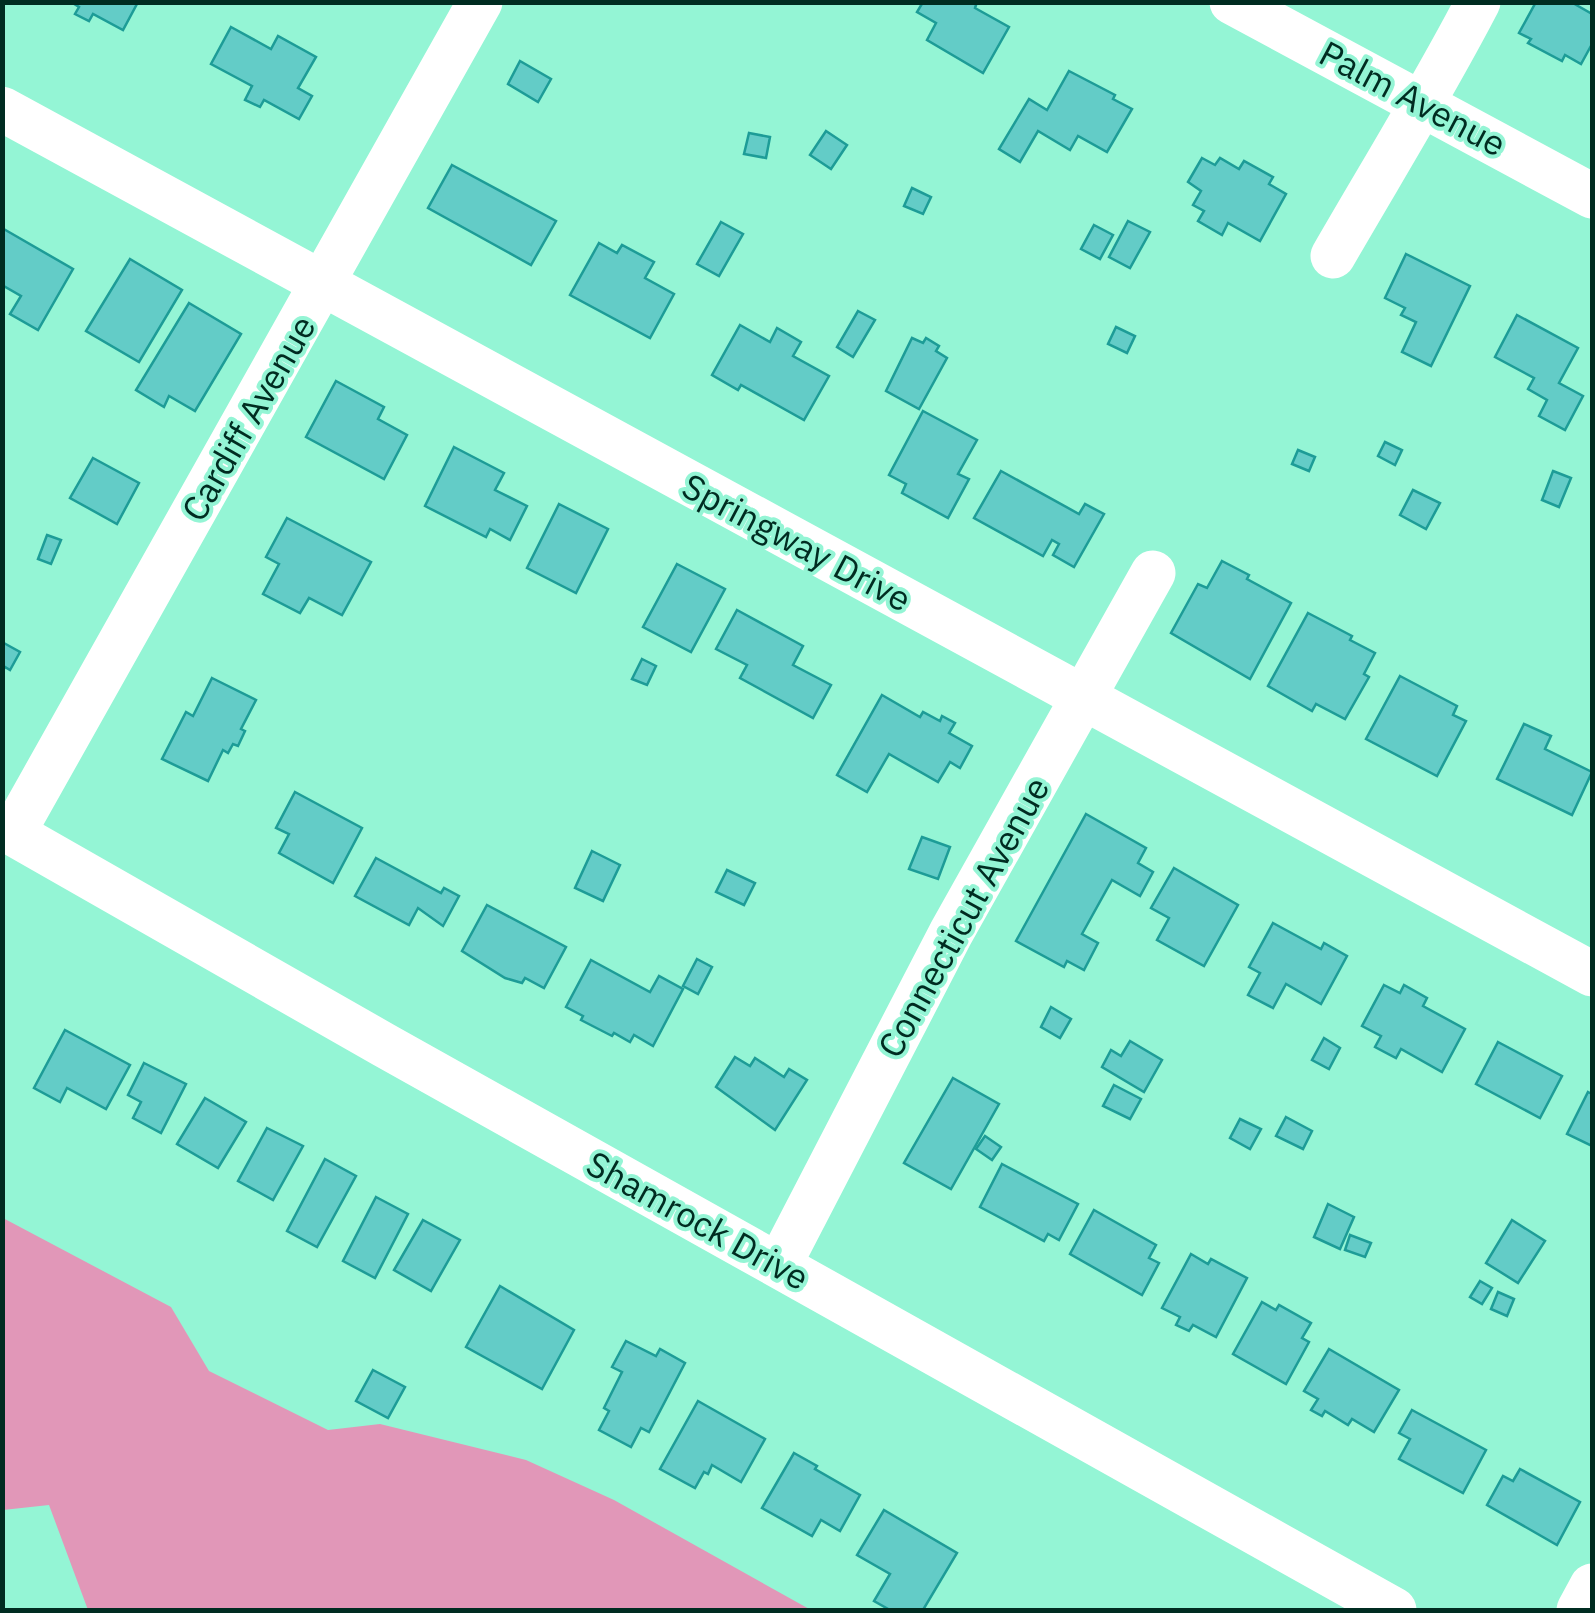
<svg xmlns="http://www.w3.org/2000/svg" width="1595" height="1613" font-family="'IBM Plex Sans',sans-serif">
<rect width="100%" height="100%" fill="#94f5d5"/>
<!-- forest -->
<polygon fill="#e197b8" points="3,1218 171,1307 209,1371 328,1430 380,1424 526,1460 614,1500 811,1610 88,1610 49,1505 3,1510"/>
<!-- building -->
<g fill="#63ccc7" stroke="#1d9c97" stroke-width="2.5">
<polygon points="71,2 138,2 123,30 93,14 89,21 75,14 79,7"/>
<polygon points="923,2 977,2 975,8 1009,27 983,73 927,40 936,23 917,12"/>
<polygon points="1536,2 1571,2 1592,14 1592,44 1581,64 1565,55 1562,61 1528,43 1531,39 1519,33"/>
<polygon points="231,27 271,49 278,36 316,57 298,88 312,96 299,119 264,100 260,107 245,100 252,86 211,64"/>
<polygon points="520,61 551,79 538,102 508,84"/>
<polygon points="1069,71 1115,95 1113,99 1132,109 1107,152 1078,136 1070,150 1038,131 1020,162 999,149 1029,99 1047,110"/>
<polygon points="826,131 847,145 831,169 810,155"/>
<polygon points="749,133 770,137 766,158 744,154"/>
<polygon points="1202,158 1215,165 1220,158 1239,169 1244,161 1273,177 1269,184 1286,194 1260,241 1228,223 1222,235 1198,221 1204,211 1193,205 1201,191 1188,182"/>
<polygon points="452,165 556,221 531,265 428,208"/>
<polygon points="912,188 931,197 923,214 904,206"/>
<polygon points="1128,221 1150,232 1130,268 1109,257"/>
<polygon points="721,222 743,234 719,276 697,264"/>
<polygon points="1094,225 1113,235 1100,259 1081,249"/>
<polygon points="2,228 73,269 38,330 10,314 21,296 2,285"/>
<polygon points="599,243 617,253 622,245 654,262 645,278 674,294 650,338 570,295"/>
<polygon points="1406,254 1470,286 1431,366 1402,352 1416,322 1401,315 1405,308 1385,298"/>
<polygon points="130,259 182,290 139,362 86,331"/>
<polygon points="189,303 241,334 195,411 169,396 164,407 136,390"/>
<polygon points="858,311 875,320 853,357 837,347"/>
<polygon points="1517,315 1578,348 1559,383 1583,396 1565,430 1539,416 1547,400 1528,389 1534,378 1495,357"/>
<polygon points="740,325 770,342 777,328 801,342 793,356 829,376 804,420 741,385 738,390 712,375"/>
<polygon points="1116,327 1135,336 1127,353 1108,344"/>
<polygon points="912,338 923,343 926,338 939,346 936,351 947,358 919,409 886,391"/>
<polygon points="336,381 384,407 378,419 407,435 384,479 306,437"/>
<polygon points="923,411 977,440 958,474 969,479 948,518 902,493 906,484 889,475"/>
<polygon points="1385,442 1402,450 1395,465 1378,456"/>
<polygon points="454,447 504,473 495,490 527,506 510,540 490,529 486,537 425,506"/>
<polygon points="1298,450 1315,457 1309,471 1292,464"/>
<polygon points="93,458 139,483 117,524 70,498"/>
<polygon points="1001,471 1079,514 1085,504 1104,514 1074,567 1053,555 1059,544 1052,540 1043,556 974,518"/>
<polygon points="1553,471 1571,478 1559,507 1542,500"/>
<polygon points="1413,490 1440,503 1426,529 1400,515"/>
<polygon points="559,504 608,529 576,593 527,568"/>
<polygon points="287,518 371,562 342,615 309,598 300,613 263,594 279,564 266,557"/>
<polygon points="47,535 61,540 51,564 38,559"/>
<polygon points="1222,561 1249,575 1247,579 1291,603 1250,679 1171,633 1198,584 1207,588"/>
<polygon points="677,564 725,589 691,652 643,627"/>
<polygon points="737,610 803,646 793,665 831,685 813,718 740,678 747,665 716,649"/>
<polygon points="1308,613 1352,636 1350,640 1375,653 1364,674 1369,677 1345,719 1316,704 1312,711 1268,686"/>
<polygon points="2,642 20,652 10,670 5,667 2,672"/>
<polygon points="642,659 656,666 647,685 632,679"/>
<polygon points="1400,676 1457,706 1453,715 1466,721 1437,776 1366,739"/>
<polygon points="212,678 256,700 241,729 245,731 238,746 233,744 228,753 223,750 208,781 162,759 186,712 193,716"/>
<polygon points="882,695 920,717 923,712 940,721 942,716 955,723 949,733 972,746 960,768 950,762 938,782 889,754 867,792 837,775"/>
<polygon points="1524,724 1551,736 1545,749 1592,772 1572,815 1497,779"/>
<polygon points="295,792 362,828 333,883 279,853 289,834 276,828"/>
<polygon points="1086,814 1146,848 1138,863 1153,872 1140,896 1112,880 1082,934 1098,943 1084,970 1067,961 1064,967 1016,941"/>
<polygon points="922,837 950,847 938,879 909,869"/>
<polygon points="592,851 620,865 603,901 575,888"/>
<polygon points="376,858 441,893 444,888 459,896 443,926 418,908 409,925 355,896"/>
<polygon points="1174,868 1238,905 1204,966 1157,940 1169,918 1151,908"/>
<polygon points="727,870 755,883 744,905 716,892"/>
<polygon points="487,905 566,947 544,988 525,978 522,983 505,978 462,951"/>
<polygon points="1273,923 1321,949 1324,943 1347,956 1321,1004 1286,984 1273,1008 1248,995 1260,973 1249,967"/>
<polygon points="697,959 712,967 698,994 683,986"/>
<polygon points="591,960 650,992 659,976 683,989 653,1046 634,1035 630,1042 614,1033 612,1036 581,1020 583,1016 566,1007"/>
<polygon points="1384,985 1400,993 1404,985 1427,998 1423,1006 1465,1029 1442,1072 1401,1049 1396,1058 1375,1047 1381,1036 1362,1026"/>
<polygon points="1051,1007 1071,1019 1060,1038 1041,1027"/>
<polygon points="65,1030 130,1065 106,1109 67,1088 60,1102 34,1088"/>
<polygon points="1324,1038 1340,1048 1329,1069 1312,1060"/>
<polygon points="1130,1041 1162,1060 1144,1092 1102,1067 1111,1050 1121,1056"/>
<polygon points="1498,1042 1562,1076 1540,1118 1476,1084"/>
<polygon points="735,1057 750,1066 755,1058 784,1077 789,1069 807,1080 775,1130 716,1087"/>
<polygon points="144,1063 186,1084 161,1133 133,1118 141,1102 128,1095"/>
<polygon points="953,1078 999,1104 951,1189 904,1163"/>
<polygon points="1114,1085 1141,1099 1130,1119 1103,1106"/>
<polygon points="1588,1092 1592,1094 1592,1146 1567,1134"/>
<polygon points="205,1098 246,1122 218,1168 177,1144"/>
<polygon points="1286,1117 1312,1131 1303,1149 1276,1136"/>
<polygon points="1240,1119 1261,1129 1250,1149 1230,1138"/>
<polygon points="267,1128 303,1146 273,1200 238,1181"/>
<polygon points="985,1136 1001,1147 992,1160 976,1149"/>
<polygon points="325,1159 356,1176 317,1247 287,1231"/>
<polygon points="1002,1164 1078,1204 1059,1240 1048,1234 1044,1241 980,1207"/>
<polygon points="376,1197 408,1214 375,1278 343,1261"/>
<polygon points="1328,1204 1354,1217 1340,1249 1314,1237"/>
<polygon points="1094,1210 1156,1245 1149,1258 1159,1263 1142,1295 1070,1254"/>
<polygon points="423,1220 460,1240 431,1291 394,1270"/>
<polygon points="1512,1220 1545,1241 1518,1283 1486,1263"/>
<polygon points="1350,1235 1371,1243 1365,1257 1345,1250"/>
<polygon points="1191,1254 1208,1264 1211,1259 1247,1278 1216,1337 1193,1325 1189,1331 1176,1325 1180,1317 1162,1308"/>
<polygon points="1480,1281 1492,1288 1482,1304 1470,1297"/>
<polygon points="500,1286 574,1330 542,1389 466,1347"/>
<polygon points="1498,1292 1514,1299 1507,1316 1491,1309"/>
<polygon points="1262,1302 1276,1310 1279,1305 1311,1323 1302,1338 1309,1342 1286,1384 1233,1354"/>
<polygon points="626,1341 656,1356 660,1349 685,1363 649,1432 641,1428 631,1447 599,1430 609,1411 604,1408 622,1372 612,1367"/>
<polygon points="1329,1349 1399,1390 1374,1432 1352,1419 1348,1425 1325,1411 1322,1416 1311,1410 1318,1399 1304,1391"/>
<polygon points="373,1370 405,1387 388,1418 356,1401"/>
<polygon points="698,1401 765,1439 741,1482 712,1465 708,1474 704,1472 695,1488 660,1469"/>
<polygon points="1412,1410 1486,1450 1463,1493 1399,1459 1410,1439 1399,1433"/>
<polygon points="794,1453 817,1466 815,1469 860,1495 840,1531 821,1520 812,1536 762,1508"/>
<polygon points="1520,1469 1580,1502 1557,1545 1487,1505 1503,1476 1513,1481"/>
<polygon points="884,1510 957,1553 923,1610 890,1610 874,1601 890,1574 857,1555"/>
</g>
<g fill="none" stroke-linecap="round" stroke-linejoin="round">
<!-- minor -->
<g stroke="#fff" stroke-width="45">
<polyline points="1232,2 1592,196"/>
<polyline points="2,109 1592,974"/>
<path d="M1333 256C1382 171 1433 89 1478 2"/>
<polyline points="2,827 384,1045 1394,1610"/>
<polyline points="13,833 480,2"/>
<polyline points="779,1265 951,933 1153,573"/>
<polyline points="1579,1610 1592,1586"/>
</g>
</g>
<g text-anchor="middle" dominant-baseline="central" stroke-width="8" stroke-linejoin="round" paint-order="stroke">
<!-- street labels -->
<g font-size="35" fill="#002c21" stroke="#94f5d5">
<text transform="translate(1413 98) rotate(28)">Palm Avenue</text>
<text transform="translate(248 418) rotate(-60)">Cardiff Avenue</text>
<text transform="translate(797 542) rotate(28)">Springway Drive</text>
<text transform="translate(963 917) rotate(-61)">Connecticut Avenue</text>
<text transform="translate(698 1220) rotate(29)">Shamrock Drive</text>
</g>
</g>
<!-- border -->
<rect width="1595" height="1613" fill="none" stroke="#002c21" stroke-width="10"/>
</svg>
